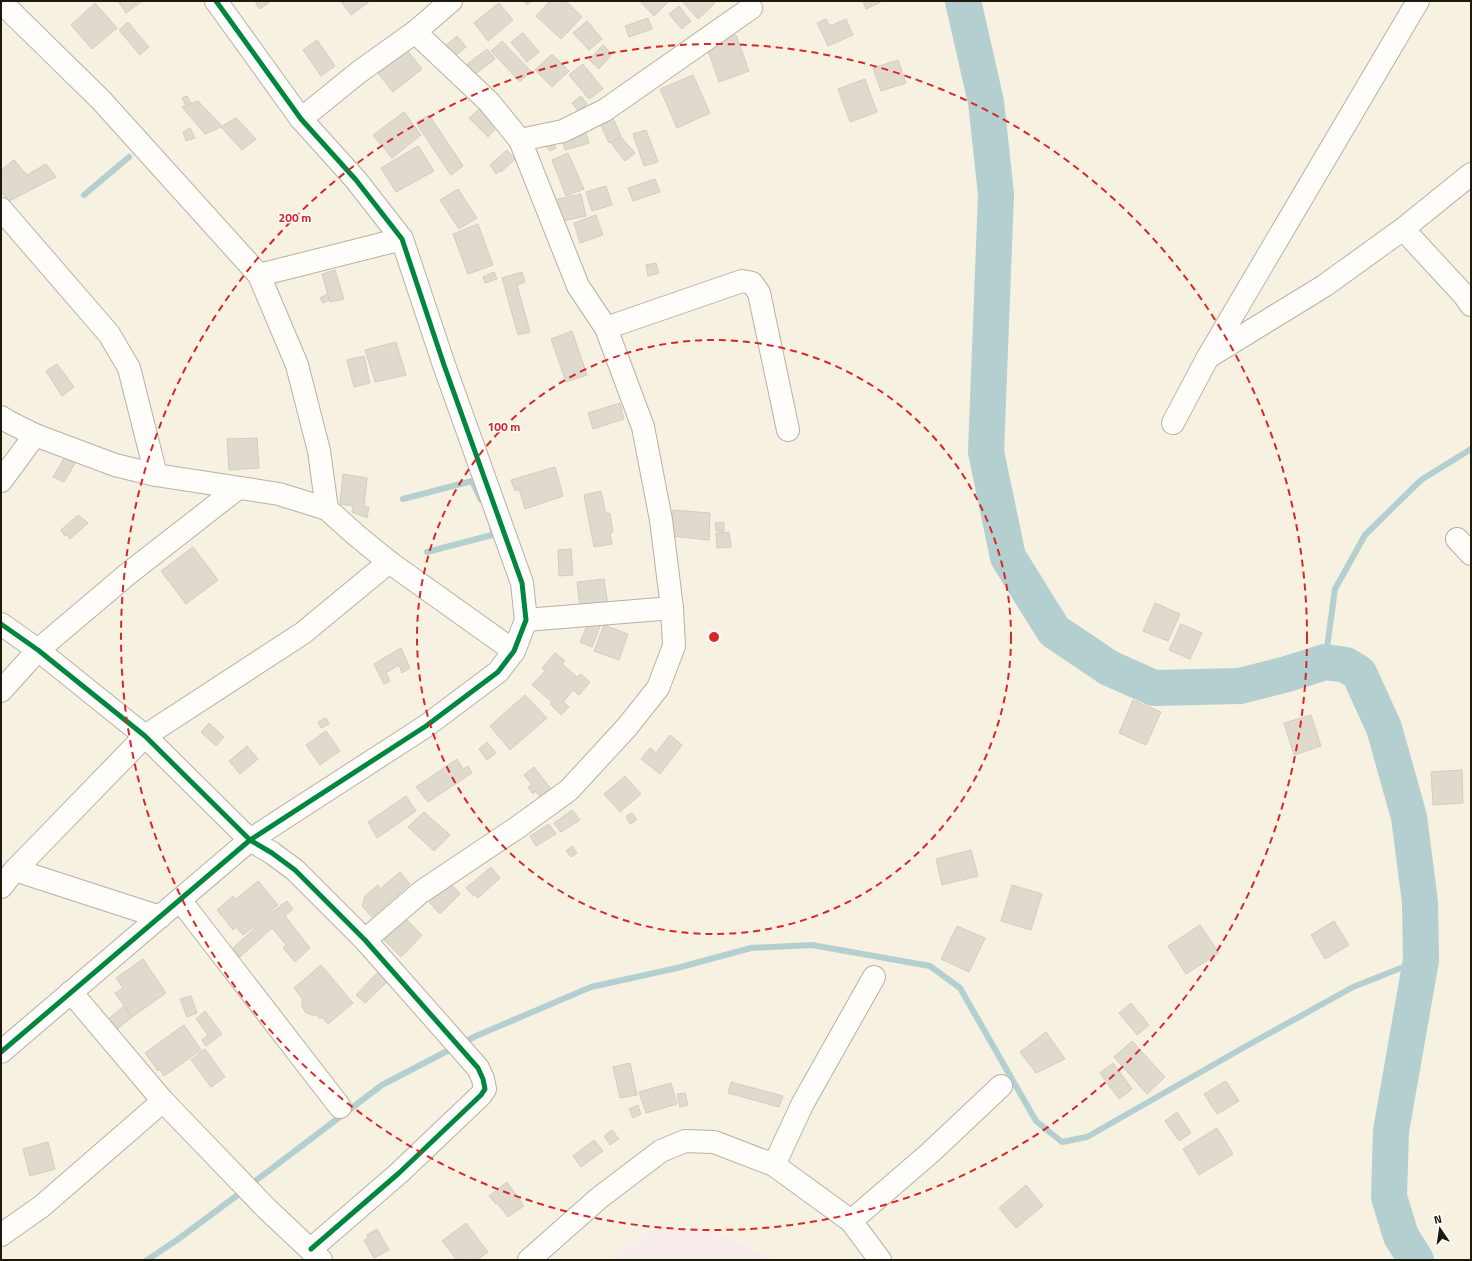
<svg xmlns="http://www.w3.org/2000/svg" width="1472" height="1261" font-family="'Titillium Web',sans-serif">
<rect width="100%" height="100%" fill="#f6f1e0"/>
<!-- industrial -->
<polygon fill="#f8ebec" points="658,1226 712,1232 776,1260 609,1260"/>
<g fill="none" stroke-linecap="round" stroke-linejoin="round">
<!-- stream -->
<g stroke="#b3cfd0" stroke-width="6">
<polyline points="84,195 129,157"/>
<polyline points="403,499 472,481 481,500"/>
<polyline points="427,552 492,535 494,534 492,528"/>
<polyline points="1325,662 1335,589 1365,535 1421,480 1471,449"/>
<polyline points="250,1185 382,1085 476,1036 591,987 677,968 751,948 812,945 930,966 960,988 1036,1121 1062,1142 1087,1137 1241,1049 1353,987 1421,960"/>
<polyline points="147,1260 177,1240 243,1191"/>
</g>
<!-- river -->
<polyline stroke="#b3cfd0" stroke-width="36" points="963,1 986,102 996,194 986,452 1008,557 1054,631 1109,668 1154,688 1240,686 1287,674 1325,662 1346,665 1359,673 1384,728 1409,817 1420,902 1421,960 1391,1131 1389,1197 1401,1236 1416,1260"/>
</g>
<!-- building -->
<g fill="#e0dace" stroke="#d3cdc1">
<polygon points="118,1 142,1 126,13"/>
<polygon points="255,1 267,1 269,3 259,9"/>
<polygon points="341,1 368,1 369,2 351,15"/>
<polygon points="524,1 532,1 527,5"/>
<polygon points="550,1 566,1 582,17 561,39 536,16"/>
<polygon points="640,1 669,1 654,16"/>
<polygon points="682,1 713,1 715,3 698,19"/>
<polygon points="863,1 883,1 866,9"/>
<polygon points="95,3 117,28 92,49 71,25"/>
<polygon points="499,3 513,20 488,41 474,23"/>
<polygon points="679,6 691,21 682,29 669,14"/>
<polygon points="648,18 652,29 629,37 625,26"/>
<polygon points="826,19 830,26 846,19 853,35 828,46 817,23"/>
<polygon points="587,21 602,39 589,50 573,33"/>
<polygon points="128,22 149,47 140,55 119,30"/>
<polygon points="523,33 539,52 527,62 511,42"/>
<polygon points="736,35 749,71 719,82 706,45"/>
<polygon points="457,36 466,47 455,56 445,46"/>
<polygon points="317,40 335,66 321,76 303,50"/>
<polygon points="502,41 531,71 520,82 491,51"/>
<polygon points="603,45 612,54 599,69 589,60"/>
<polygon points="404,46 422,69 393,92 373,67"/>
<polygon points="487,49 495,59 474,75 466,65"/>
<polygon points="552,54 569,71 552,87 535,70"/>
<polygon points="898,60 906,83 881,91 873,68"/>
<polygon points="583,64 603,89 589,99 569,75"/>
<polygon points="693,75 710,113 677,128 660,89"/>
<polygon points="865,79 877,112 850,122 838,89"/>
<polygon points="187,96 191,104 186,106 182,98"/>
<polygon points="581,96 587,104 578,111 572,103"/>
<polygon points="198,101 222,126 236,118 256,139 242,150 221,127 205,134 182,107"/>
<polygon points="479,109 498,126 488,137 469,118"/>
<polygon points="404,112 421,135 392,158 373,135"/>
<polygon points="429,115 463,166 451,175 416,123"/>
<polygon points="612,116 621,136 609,143 599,121"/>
<polygon points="584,127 589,143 565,150 561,134"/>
<polygon points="190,128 195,138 186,141 183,132"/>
<polygon points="646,130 658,162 644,166 633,134"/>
<polygon points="621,137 635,153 625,161 611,143"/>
<polygon points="550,139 556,148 550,151 544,143"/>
<polygon points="418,146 434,171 396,192 381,168"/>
<polygon points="507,150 515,159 501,172 499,171 496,174 490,165"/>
<polygon points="568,153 584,189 566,196 552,160"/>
<polygon points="14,160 27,175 46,164 56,177 9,201 1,192 1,170"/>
<polygon points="655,179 660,192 633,201 628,188"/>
<polygon points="606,186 612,205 592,211 586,192"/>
<polygon points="458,189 477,218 459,229 440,200"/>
<polygon points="581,194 586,216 558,222 554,200"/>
<polygon points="596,215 603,235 580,243 574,223"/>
<polygon points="478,224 493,265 468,274 453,234"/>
<polygon points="656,263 659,273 648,276 646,265"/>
<polygon points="335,270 344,299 330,302 322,274"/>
<polygon points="494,272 497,279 485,283 483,277"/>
<polygon points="522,272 525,282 517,285 530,332 518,335 502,278"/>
<polygon points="328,294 329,300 323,303 320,298"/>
<polygon points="572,331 587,375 566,382 551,339"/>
<polygon points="396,342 406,375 375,382 365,350"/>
<polygon points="364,356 370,383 354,387 347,360"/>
<polygon points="57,364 74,387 62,396 46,371"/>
<polygon points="620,403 624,419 593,429 588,413"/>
<polygon points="257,438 259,468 229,470 227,439"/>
<polygon points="68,452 78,458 64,482 53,477"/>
<polygon points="555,467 563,496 525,509 519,489 515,491 511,480"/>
<polygon points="343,474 367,478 364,507 369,507 367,518 352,512 353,506 340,504"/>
<polygon points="601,491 606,514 610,513 613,532 610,533 612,544 594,547 584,495"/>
<polygon points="673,510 710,513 709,540 671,536"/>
<polygon points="78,515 88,523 70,539 67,535 65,536 61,530"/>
<polygon points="724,522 724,531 716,531 715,523"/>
<polygon points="729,532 731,547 717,548 716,533"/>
<polygon points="193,547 218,580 186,604 161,571"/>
<polygon points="571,549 573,575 559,576 558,550"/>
<polygon points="604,579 608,605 580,608 577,582"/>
<polygon points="1155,603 1180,614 1168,641 1143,631"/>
<polygon points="590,619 601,624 592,647 580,642"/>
<polygon points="1181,624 1202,633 1190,659 1169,650"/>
<polygon points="604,625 628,634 619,660 594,651"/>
<polygon points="401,648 410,668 402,673 399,665 386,673 390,681 384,684 374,664"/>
<polygon points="555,653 565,661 562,664 577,677 581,674 590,682 579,695 573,690 563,702 569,707 561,715 550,704 552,702 532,685 545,671 542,668"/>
<polygon points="525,695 547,718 510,750 490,726"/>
<polygon points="1133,700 1161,712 1146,745 1119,733"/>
<polygon points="1311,715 1321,746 1294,755 1284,723"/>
<polygon points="326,718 329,724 321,728 318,722"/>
<polygon points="209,723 224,737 216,746 201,732"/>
<polygon points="326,731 340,751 320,765 306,745"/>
<polygon points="670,735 682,745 660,774 641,759 650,748 656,753"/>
<polygon points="487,742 496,753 487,760 479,749"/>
<polygon points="247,746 258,759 240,774 229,761"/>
<polygon points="457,759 463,769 468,766 472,773 428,802 416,787"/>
<polygon points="534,767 551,789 540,797 536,791 533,794 528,787 532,785 524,775"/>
<polygon points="1462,770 1463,803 1433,805 1431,772"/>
<polygon points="625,776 641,794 620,812 604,794"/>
<polygon points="406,796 416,811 377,838 368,822"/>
<polygon points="572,810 580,820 561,832 554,823"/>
<polygon points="424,812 450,835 434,851 408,827"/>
<polygon points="632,813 637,820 630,824 626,816"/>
<polygon points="549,824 556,834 536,846 530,836"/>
<polygon points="572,846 577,853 571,857 566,851"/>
<polygon points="971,850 978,876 942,885 936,859"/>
<polygon points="491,867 500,878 478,898 475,895 474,896 466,888"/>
<polygon points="400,872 410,884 372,917 362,906 365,896 378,885 380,889"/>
<polygon points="258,881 278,905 270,911 271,913 287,901 293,909 285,916 310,948 295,962 283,948 286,945 272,928 240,957 233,948 254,929 253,927 243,935 236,927 233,930 217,910 233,896 236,899"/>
<polygon points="450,883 460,894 440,914 429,902"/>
<polygon points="1012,885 1042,894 1031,930 1001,921"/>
<polygon points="400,913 422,935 401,957 379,935"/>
<polygon points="1334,921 1349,945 1325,959 1311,935"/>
<polygon points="1200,925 1219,953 1186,974 1168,946"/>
<polygon points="957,926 985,938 969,972 941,959"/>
<polygon points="143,959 166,993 132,1017 115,993 123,988 116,978"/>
<polygon points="321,965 353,1003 328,1024 322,1017 320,1019 317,1015 312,1015 305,1012 302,1006 302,998 294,988"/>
<polygon points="378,972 387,982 365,1003 356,995"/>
<polygon points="191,996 197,1013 187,1017 180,999"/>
<polygon points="1131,1003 1149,1025 1137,1035 1119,1013"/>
<polygon points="124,1006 132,1017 116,1030 107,1020"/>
<polygon points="205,1011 222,1034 206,1046 202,1040 208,1035 196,1019"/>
<polygon points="184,1025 201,1050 164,1076 159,1069 158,1071 145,1053"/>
<polygon points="1046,1032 1065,1059 1036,1073 1020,1052"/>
<polygon points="1132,1041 1165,1077 1147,1094 1114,1057"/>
<polygon points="205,1049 225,1077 211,1087 191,1060"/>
<polygon points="630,1063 637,1095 620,1098 613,1067"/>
<polygon points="1113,1063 1132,1089 1119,1099 1100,1073"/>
<polygon points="1226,1081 1239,1101 1217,1114 1204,1094"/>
<polygon points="731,1082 783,1096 779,1107 728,1093"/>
<polygon points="671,1083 677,1104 646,1113 639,1092"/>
<polygon points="685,1093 688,1105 680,1107 677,1094"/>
<polygon points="638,1105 641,1114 633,1118 629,1109"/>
<polygon points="1177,1112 1191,1133 1179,1141 1165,1121"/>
<polygon points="1217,1128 1233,1154 1199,1175 1183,1149"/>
<polygon points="612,1130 619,1139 610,1145 604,1136"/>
<polygon points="594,1140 603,1151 581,1167 573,1156"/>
<polygon points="48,1142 55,1169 30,1176 23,1149"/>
<polygon points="507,1182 524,1206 508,1217 497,1203 496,1204 489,1196"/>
<polygon points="1026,1185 1043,1206 1016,1228 999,1208"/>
<polygon points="466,1223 488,1252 477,1260 457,1260 442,1241"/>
<polygon points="377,1229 389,1250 374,1258 364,1240 368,1238 367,1235"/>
</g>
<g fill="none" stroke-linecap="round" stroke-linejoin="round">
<!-- minor casing -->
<g stroke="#b6b2a5" stroke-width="24">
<g id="minor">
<polyline points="1,2 101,100 259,275 297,365 319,451 327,509"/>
<polyline points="301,119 359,72 415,32 451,1"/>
<polyline points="520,140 563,131 605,110 751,8"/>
<polyline points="1,209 109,334 129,368 156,475"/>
<polyline points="1403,229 1464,295 1471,305"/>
<polyline points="259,275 402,239"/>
<polyline points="606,328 742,281 752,283 759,293 788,430"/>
<polyline points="1210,356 1324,286 1403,229 1471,174"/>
<polyline points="1,417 7,421 35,435 115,465 156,475 279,494 327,509 356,535 389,562 514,651"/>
<polyline points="1173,423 1208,357 1418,1"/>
<polyline points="1,481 35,435"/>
<polyline points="1457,539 1471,554"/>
<polyline points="526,620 672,608"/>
<polyline points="1,624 38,650 145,736 250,840 272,853 295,870 365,940 478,1068 483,1079 485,1089 481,1095 399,1173 311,1249"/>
<polyline points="1,691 38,650 129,573 238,488"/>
<polyline points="15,870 160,917"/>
<polyline points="1,887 15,870 145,736 303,633 389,562"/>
<polyline points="180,900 340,1107"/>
<polyline points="365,940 421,892 518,827 569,790 627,727 658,688 674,646 672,608 661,520 643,427 606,328 578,286 520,140 489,102 415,32"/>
<polyline points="71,992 163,1101 266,1208 321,1260"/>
<polyline points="1,1052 250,840 426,726 498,672 514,651 526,620 522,583 444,365 402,239 356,180 301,119 216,1"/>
<polyline points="774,1165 803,1103 874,977"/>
<polyline points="851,1221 931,1152 1001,1086"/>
<polyline points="1,1235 42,1206 163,1101"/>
<polyline points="529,1260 599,1198 661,1151 685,1141 714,1142 774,1165 851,1221 880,1260"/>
</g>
</g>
<!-- minor -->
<use href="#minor" stroke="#fefdfa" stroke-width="22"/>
<!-- cycleway casing -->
<g stroke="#fff" stroke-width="8">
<g id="cycleway">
<polyline points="1,624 38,650 145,736 250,840 272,853 295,870 365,940 478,1068 483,1079 485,1089 481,1095 399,1173 311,1249"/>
<polyline points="1,1052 250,840 426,726 498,672 514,651 526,620 522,583 444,365 402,239 356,180 301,119 216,1"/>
</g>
</g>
<!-- cycleway -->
<use href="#cycleway" stroke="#00873e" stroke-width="5"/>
</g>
<!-- distance rings -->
<g fill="none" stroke="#d62828" stroke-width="2" stroke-dasharray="7 5">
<circle cx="714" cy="637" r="297"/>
<circle cx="714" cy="637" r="593"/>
</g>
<circle cx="714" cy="637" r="6" fill="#d62828" stroke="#fff" stroke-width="2"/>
<g font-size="12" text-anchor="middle" font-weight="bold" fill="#d62828" stroke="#fff" stroke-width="3" stroke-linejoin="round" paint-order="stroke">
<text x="295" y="222">200 m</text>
<text x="504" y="431">100 m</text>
</g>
<!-- border -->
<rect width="1472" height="1261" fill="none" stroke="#1c190d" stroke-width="4"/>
<!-- north arrow -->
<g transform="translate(1440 1229) rotate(347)" stroke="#ffffff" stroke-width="3" paint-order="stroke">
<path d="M0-3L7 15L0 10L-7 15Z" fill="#1c190d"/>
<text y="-6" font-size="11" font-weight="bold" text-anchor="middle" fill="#1c190d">N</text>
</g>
</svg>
